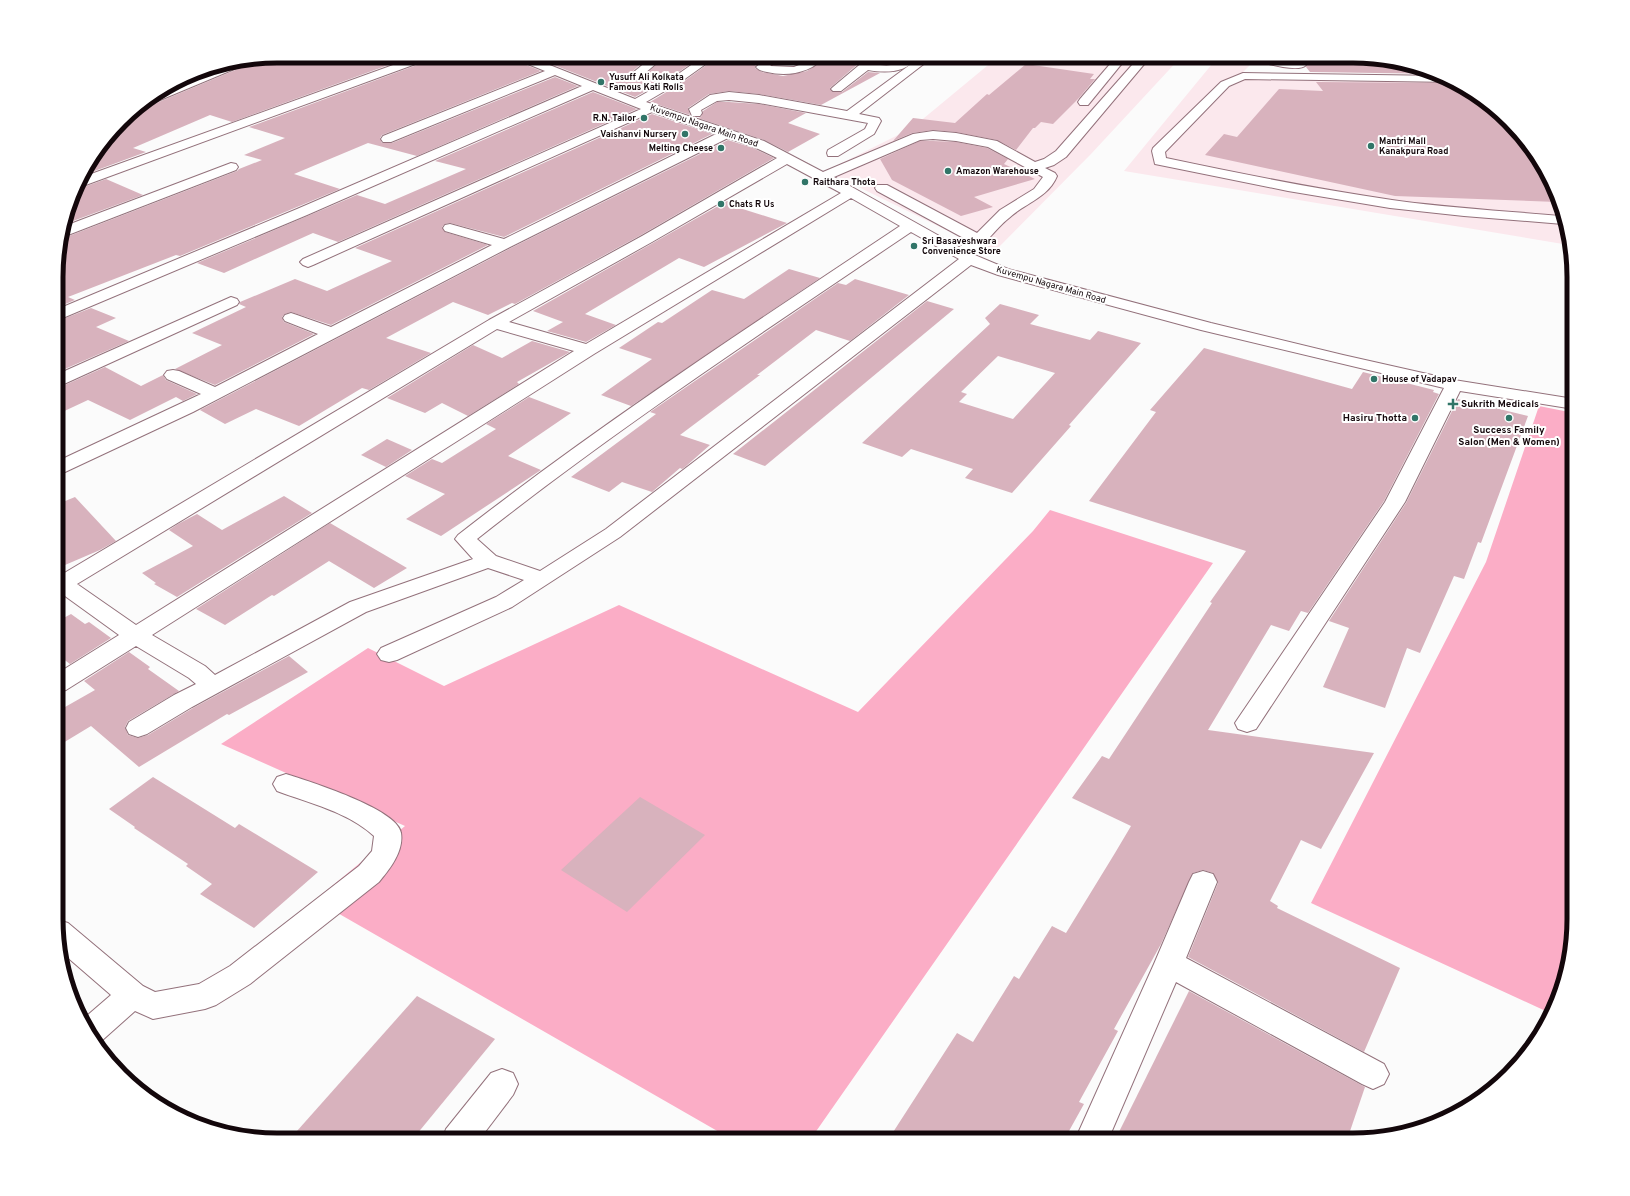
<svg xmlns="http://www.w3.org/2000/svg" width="1630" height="1196" font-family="Overpass,sans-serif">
<rect width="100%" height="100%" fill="#fbfbfb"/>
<!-- built -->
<g fill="#fbe8ed">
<polygon points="999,56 1181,57 1091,154 993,253 826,171 912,128"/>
<polygon points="1217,58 1250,65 1240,75 1450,80 1488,102 1519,131 1551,179 1569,245 1124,171"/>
</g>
<!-- green -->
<g fill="#fbadc6">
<polygon points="1539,406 1574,413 1574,933 1562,990 1550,1013 1311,903 1486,562"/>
<polygon points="1050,510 1213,563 810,1140 733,1140 315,900 405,826 221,744 368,648 444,686 619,605 858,712 1033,531"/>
</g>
<!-- building -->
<g fill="#d8b2bd" fill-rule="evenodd">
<polygon points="277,56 318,56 352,62 353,56 413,56 232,122 210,115 133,148 146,152 81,176 130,112 144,103 154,104 245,66 246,62"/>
<polygon points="434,56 511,56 512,59 541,71 382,135 380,138 382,143 392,143 555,77 578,86 417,156 368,143 294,174 340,189 180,256 176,255 68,297 75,300 58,307 58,248 61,237 69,236 237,171 239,169 262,160 244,155 285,138 249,127 433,59"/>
<polygon points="531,56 650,56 626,77 629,82 638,81 666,56 699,58 673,76 635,97"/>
<polygon points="719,56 767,56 755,66 755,68 762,72 783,76 807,71 823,60 840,61 847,56 866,57 830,88 833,92 842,92 868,72 880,73 821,105 759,94 729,91 709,94 688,108 690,115 650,102 683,82"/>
<polygon points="1298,56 1348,56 1354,60 1361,62 1369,62 1375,58 1440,74 1310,72 1306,67 1307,64 1301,61"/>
<polygon points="781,59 806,60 794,65 774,65"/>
<polygon points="1026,64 1094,74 1090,79 1095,79 1078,99 1053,124 1041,122 1035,128 1033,128 1016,150 997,140 956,132 933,130 912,133 893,141 913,118 955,123 987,94 989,95"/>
<polygon points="1316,82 1455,83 1488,102 1519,131 1551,179 1557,202 1395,196 1205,155 1224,134 1237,137 1279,89 1323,91"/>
<polygon points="593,92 637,109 338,242 313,233 224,273 197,263 357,195 385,204 466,169 435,161"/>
<polygon points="717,102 729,102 759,104 806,113 788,123 820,134 788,152 764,140 698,118 701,117 703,111"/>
<polygon points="652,114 712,134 504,237 450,223 445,224 442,227 445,232 488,245 331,325 291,312 285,314 282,317 284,322 314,334 215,385 175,369 222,345 192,333 246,307 239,304 240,302 295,279 327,291 392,261 355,248"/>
<polygon points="728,140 753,148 774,158 641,235 515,304 512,303 488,315 453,302 386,338 431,353 369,390 362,388 299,426 256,409 225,424 200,410 511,248"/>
<polygon points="920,141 933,141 956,142 987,148 1008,159 1004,164 1035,179 974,197 993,207 961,216 892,180 880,159"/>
<polygon points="106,179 143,195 65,224 76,188 84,187"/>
<polygon points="727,201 734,203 730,205 787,223 704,267 679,258 585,314 616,325 586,342 547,331 563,322 533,311"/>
<polygon points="789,269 820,278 631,406 601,395 652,359 619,348 658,322 662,323 712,290 744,299"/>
<polygon points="855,279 909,295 850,341 816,330 757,375 760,375 680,435 710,445 685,467 682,469 680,468 652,492 622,482 609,492 571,477 656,414 650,412 692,383 838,283 846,285"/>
<polygon points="927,301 954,309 765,466 733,454"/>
<path d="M1000 304 1039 315 1030 324 1090 340 1098 331 1141 343 1069 425 1071 426 1012 493 965 478 973 469 911 449 902 457 862 443 990 324 985 318ZM998 356 1055 373 1013 419 959 402 967 394 961 392Z"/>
<polygon points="91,308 116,318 96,327 129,341 58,372 58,321"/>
<polygon points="532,341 570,352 517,382 519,384 468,416 442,403 425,413 387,398 473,345 502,358"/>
<polygon points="1204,348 1352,389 1363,372 1434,390 1433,392 1439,394 1384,501 1308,613 1301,611 1289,631 1271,625 1208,730 1374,753 1321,849 1301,840 1270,901 1278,906 1277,908 1400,968 1364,1052 1188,957 1218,883 1213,873 1203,870 1193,873 1161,944 1114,1029 1118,1031 1079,1102 1084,1104 1064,1140 888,1140 957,1033 973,1042 1014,976 1019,979 1052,926 1066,933 1115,853 1131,826 1072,798 1102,756 1109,759 1212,603 1210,602 1246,551 1089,501 1156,412 1150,410"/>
<polygon points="105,367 141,386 163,375 166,380 197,394 183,401 176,397 130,420 88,400 58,414 58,386 65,385"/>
<polygon points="529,397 571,413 508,456 541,470 441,536 406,519 445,494 405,476 432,459 442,463 496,429 486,424"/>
<polygon points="1458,399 1528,416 1481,543 1478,542 1464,579 1454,576 1420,653 1407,648 1385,708 1323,687 1349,628 1329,621 1406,503"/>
<polygon points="387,439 412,450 386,467 361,455"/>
<polygon points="284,496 312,513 177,597 154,584 156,583 142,573 193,546 169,530 178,524 197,514 222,530"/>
<polygon points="75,497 116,541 100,550 58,568 58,504"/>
<polygon points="330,523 407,568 374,588 329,561 274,596 272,595 225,625 196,609"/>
<polygon points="71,614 85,624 89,622 111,638 70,664 58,655 58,621"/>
<polygon points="129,652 150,667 148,669 179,691 128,721 125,727 128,735 138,738 148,735 193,708 289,656 308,672 229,715 227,714 139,767 91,726 58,746 58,711 95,690 84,681"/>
<polygon points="153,777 235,828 239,824 318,872 254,928 200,894 212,884 186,866 188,864 134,828 135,827 109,809"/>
<polygon points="640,797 705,835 627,912 561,870"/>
<polygon points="1189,991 1365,1087 1347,1140 1115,1140"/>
<polygon points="417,996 495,1039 412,1140 289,1140"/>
</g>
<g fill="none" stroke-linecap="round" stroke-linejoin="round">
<!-- minor casing -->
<g stroke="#93717b" stroke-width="2">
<g id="minor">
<polygon points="418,56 433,56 432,58 83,186 77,187 80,178"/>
<path d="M512 56H527L635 99 674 77 704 56H717L682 81 646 102 764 141 823 172 913 134 933 131 956 133 997 141 1035 162 1044 159 1056 151 1140 56H1151L1066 157 1054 165 1045 168 1055 173 1057 176C1048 198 1025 203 1009 218 995 229 986 245 970 253L1008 269 1211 323 1343 355 1454 380 1574 399V409L1460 391 1405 502 1256 729 1247 732 1238 729 1235 723 1385 502 1444 388 1201 330 998 275 971 265 620 537 512 607 397 660 389 662 381 660 377 654 381 648 496 597 524 580 488 568 366 612 192 707 147 734 138 737 129 734 126 728 129 722 174 695 196 684 189 678 136 646 66 690 58 692V673L119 635 58 591V574L61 575 489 320 642 236 777 158 754 147 728 138 510 247 193 412 65 472 58 474V461L201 394 167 379 164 375 167 371 173 370 179 371 215 387 318 334 285 321 283 318 285 315 291 313 297 315 331 327 492 245 445 231 443 228 445 225 450 224 504 239 716 134 652 112 313 265 308 267 303 265 300 262 303 259 641 109 593 90 307 215 58 320V309L297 209 582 86 555 75 391 142H383L381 139 383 136 545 71 513 58ZM933 139 956 141 988 147 1043 177 1034 189 1000 210 977 233 887 185H877L875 188 877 191 969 241 959 247 834 177 920 140ZM787 164 841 193 586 344 509 322 652 242ZM851 198 900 226C750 326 600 424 458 535L455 539 473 559 350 602 215 675 205 666 152 635 594 354ZM911 232 959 259 606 529 540 571 496 556 477 539C616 429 764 331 911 232ZM497 329 574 351 136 625 77 584Z"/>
<polygon points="653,56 665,56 637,80 629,80 627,78 629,76"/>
<path d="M770 56H783L770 66 794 67 804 63 813 56H825C812 73 787 77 767 72 763 71 759 71 756 67Z"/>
<path d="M870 56H882L874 64C880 65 886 66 891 65 902 63 904 56 916 56L917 58C906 73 885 73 868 70L841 91H833L831 89 833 87Z"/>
<polygon points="922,56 934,56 859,114 879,118 881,121 874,134 838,156 828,156 827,153 828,150 865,129 868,123 759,103 729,100 717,101 701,110 702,113 700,116 692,116 689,109 710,95 729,92 759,95 847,111"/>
<polygon points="1117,56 1128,56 1088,105 1080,105 1078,102 1080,99"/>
<path d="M1245 56C1254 56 1301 60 1306 65 1298 74 1258 61 1246 58Z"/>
<path d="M245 62 244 65 153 103 145 102C176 83 209 69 245 62Z"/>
<path d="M1243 73 1444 76 1454 82 1245 79 1229 86 1165 152 1166 158C1241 174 1316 189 1392 200 1448 208 1505 211 1561 216L1563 224 1464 216 1390 208 1288 191 1155 164 1152 151 1153 148 1221 82Z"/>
<polygon points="231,163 236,164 238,167 236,170 68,235 62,236 65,226"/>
<polygon points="231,297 237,299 239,302 237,305 64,384 58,385 58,374"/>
<path d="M286 774C308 781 398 809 401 833 404 851 390 869 379 882L250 984 216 1005 205 1009 153 1019 135 1011 98 1044 85 1029 82 1020 111 995 59 950 58 920 68 923 143 986 155 992 199 984 230 966 359 866 372 851 374 836C348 812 309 803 277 791L273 784 277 777Z"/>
<polygon points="1203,871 1213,874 1217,882 1186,958 1384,1064 1389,1074 1384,1084 1373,1089 1362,1084 1176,982 1108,1140 1075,1140 1154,964 1189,882 1193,874"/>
<polygon points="502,1069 513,1073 518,1084 513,1095 479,1140 442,1140 446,1129 491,1073"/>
</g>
</g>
<!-- highway casing -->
<g stroke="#93717b" stroke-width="2">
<path id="highway" d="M1349 56 1374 58C1368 62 1354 61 1349 56Z"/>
</g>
<!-- minor -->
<use href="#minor" fill="#fff" fill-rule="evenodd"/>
<!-- highway -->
<use href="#highway" fill="#fff" fill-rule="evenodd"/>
</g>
<!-- markers -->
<g fill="#317568" stroke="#fff" stroke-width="1.5">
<circle cx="601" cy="82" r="4"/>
<circle cx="644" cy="118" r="4"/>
<circle cx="685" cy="134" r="4"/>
<circle cx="1371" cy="146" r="4"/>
<circle cx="721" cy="148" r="4"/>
<circle cx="948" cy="171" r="4"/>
<circle cx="805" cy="182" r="4"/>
<circle cx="721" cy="204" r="4"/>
<circle cx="914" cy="246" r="4"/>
<circle cx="1374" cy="379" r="4"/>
<path d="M1451 398h4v4h4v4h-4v4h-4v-4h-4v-4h4z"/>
<circle cx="1415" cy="418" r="4"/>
<circle cx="1509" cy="418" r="4"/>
</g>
<g text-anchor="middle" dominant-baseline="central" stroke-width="4" stroke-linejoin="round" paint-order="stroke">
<!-- far-poi labels -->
<g font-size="9" font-weight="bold" fill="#13070b" stroke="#fff" text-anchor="start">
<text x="609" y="77">Yusuff Ali Kolkata<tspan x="609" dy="10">Famous Kati Rolls</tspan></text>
<text x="636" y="118" text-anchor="end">R.N. Tailor</text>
<text x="677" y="134" text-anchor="end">Vaishanvi Nursery</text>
<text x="1379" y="141">Mantri Mall<tspan x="1379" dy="10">Kanakpura Road</tspan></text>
<text x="713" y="148" text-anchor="end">Melting Cheese</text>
<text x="956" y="171">Amazon Warehouse</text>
<text x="813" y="182">Raithara Thota</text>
<text x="729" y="204">Chats R Us</text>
<text x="922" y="241">Sri Basaveshwara<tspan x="922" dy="10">Convenience Store</tspan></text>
<text x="1382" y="379">House of Vadapav</text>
</g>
<!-- far-street labels -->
<g font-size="9" fill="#13070b" stroke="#fff">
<text transform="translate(704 126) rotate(19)">Kuvempu Nagara Main Road</text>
<text transform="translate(1051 285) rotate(16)">Kuvempu Nagara Main Road</text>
</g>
<!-- poi labels -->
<g font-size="10" font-weight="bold" fill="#13070b" stroke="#fff" text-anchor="start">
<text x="1461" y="404">Sukrith Medicals</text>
<text x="1407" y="418" text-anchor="end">Hasiru Thotta</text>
<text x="1509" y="430" text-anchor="middle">Success Family<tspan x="1509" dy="12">Salon (Men &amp; Women)</tspan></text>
</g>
</g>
<!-- crop -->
<path d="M0 0H1630V1196H0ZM277 63H1353A214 214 0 0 1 1567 277V919A214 214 0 0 1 1353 1133H277A214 214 0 0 1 63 919V277A214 214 0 0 1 277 63Z" fill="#fff" fill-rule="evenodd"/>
<path fill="none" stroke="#13070b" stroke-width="5" d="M277 63H1353A214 214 0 0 1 1567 277V919A214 214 0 0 1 1353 1133H277A214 214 0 0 1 63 919V277A214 214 0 0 1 277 63Z"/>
</svg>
